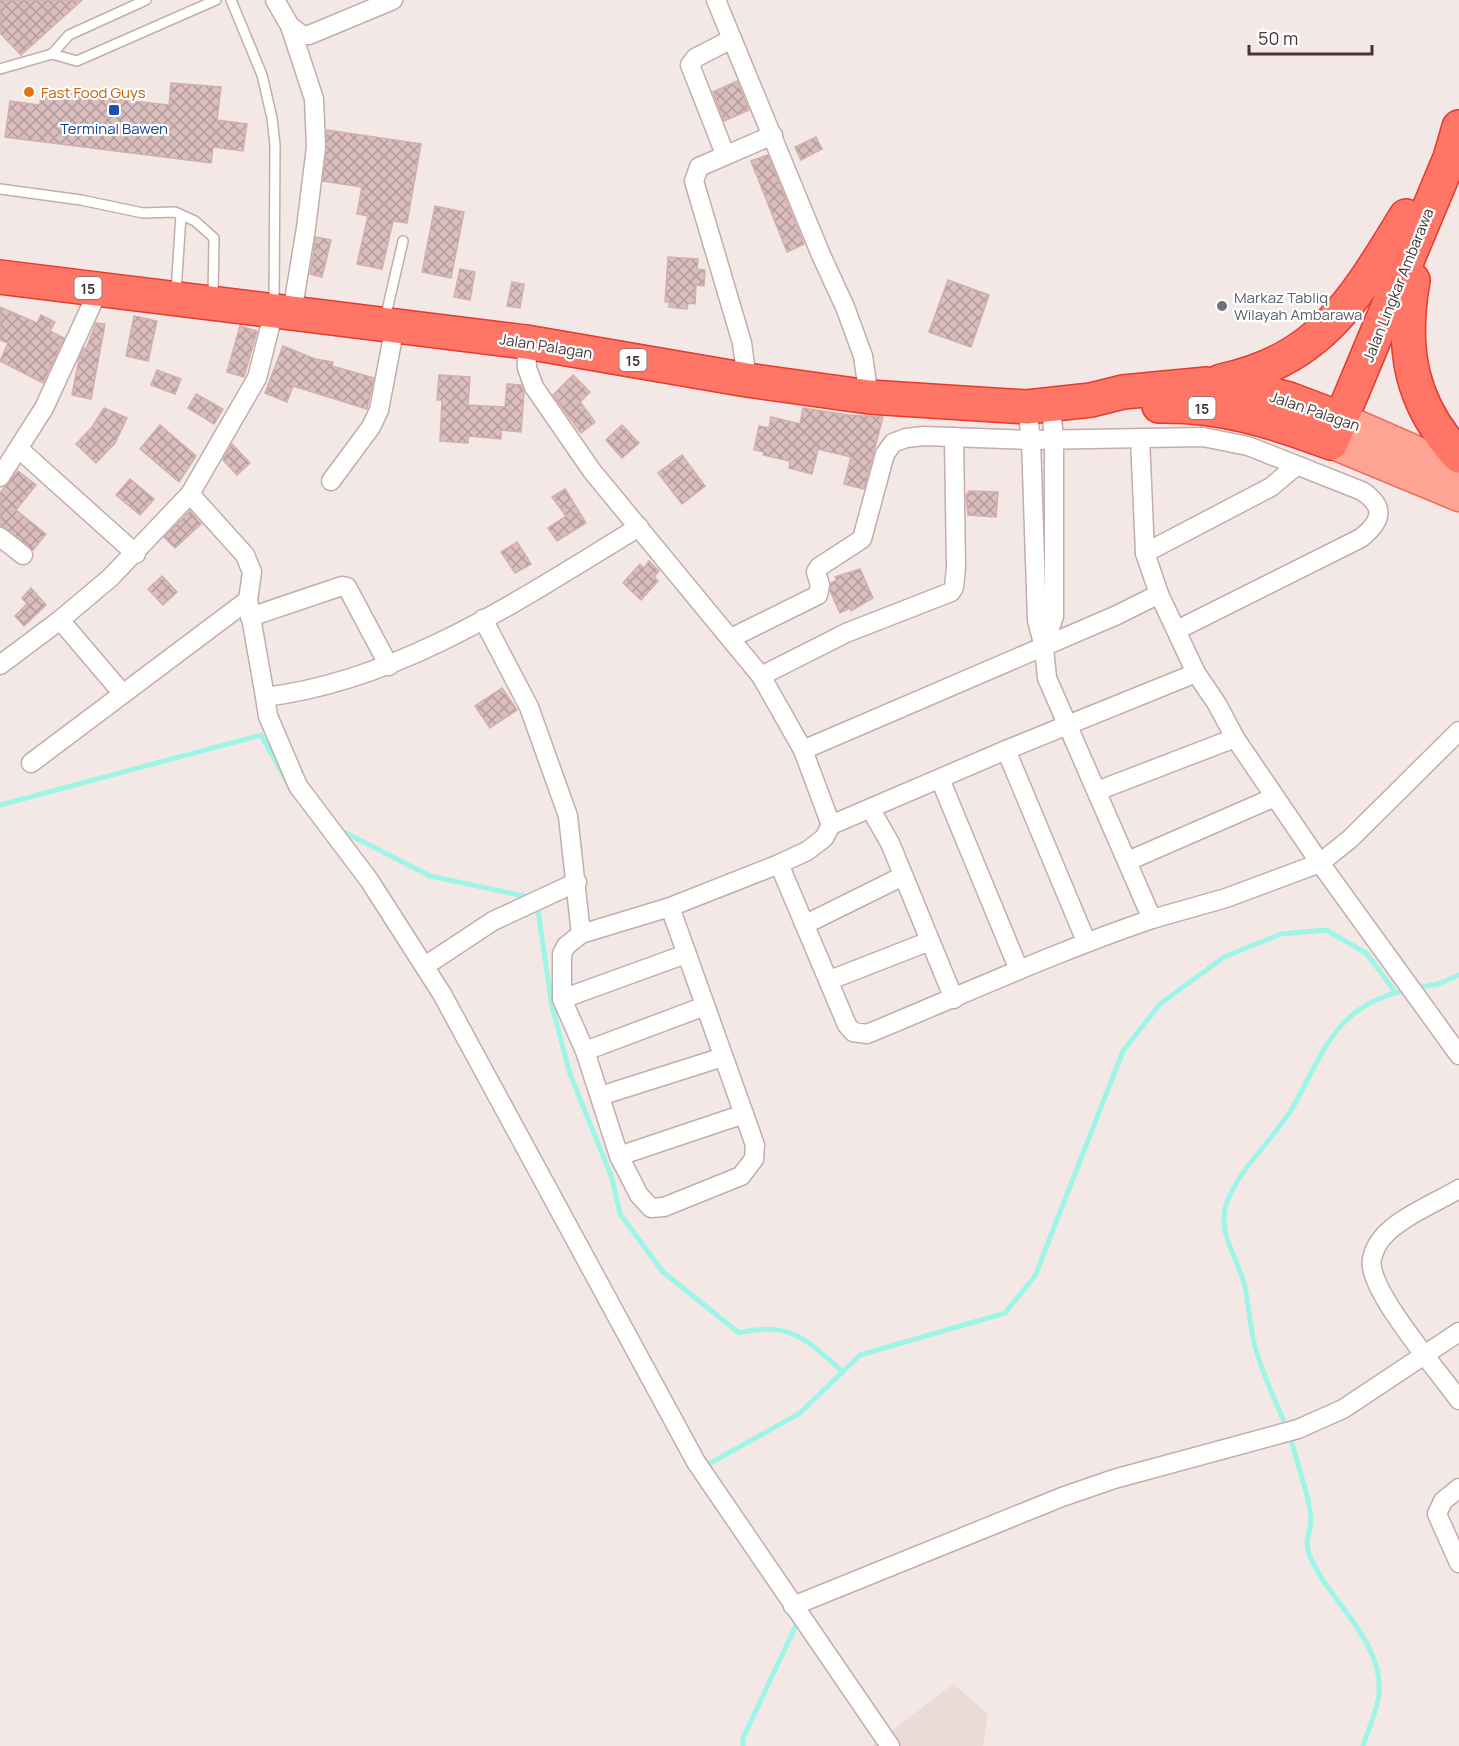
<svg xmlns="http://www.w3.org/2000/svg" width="1459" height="1746" font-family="Manrope,sans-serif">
<defs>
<pattern id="building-cross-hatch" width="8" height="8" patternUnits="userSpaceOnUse" patternTransform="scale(1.5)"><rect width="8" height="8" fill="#d9bebd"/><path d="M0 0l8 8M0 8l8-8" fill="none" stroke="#b29b9a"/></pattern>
</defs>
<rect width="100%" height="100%" fill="#f4e8e6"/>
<!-- residential -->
<polygon fill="#ecdad7" points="953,1684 988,1714 983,1746 872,1746"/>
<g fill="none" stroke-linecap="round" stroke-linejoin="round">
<!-- stream -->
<g stroke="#9ef5e7" stroke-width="5">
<polyline points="0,805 261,735 292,791"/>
<path d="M338 829 430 876 524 896 538 911 552 1006 570 1074 612 1178 620 1214 663 1272 739 1333C790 1320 807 1340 843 1372"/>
<polyline points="1416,988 1438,984 1459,975"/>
<polyline points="709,1467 707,1465 800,1413 860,1355 1005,1313 1035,1276 1123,1051 1160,1004 1224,957 1281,934 1326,930 1366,953 1396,993"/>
<polyline points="743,1746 743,1738 799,1619"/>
<path d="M1363 1746C1368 1730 1377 1711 1379 1694 1384 1640 1327 1600 1309 1554 1304 1540 1311 1531 1311 1519 1310 1500 1302 1479 1297 1461 1288 1420 1263 1383 1254 1342 1249 1322 1249 1303 1244 1283 1238 1259 1217 1232 1226 1205 1238 1168 1278 1136 1297 1100 1326 1045 1340 1004 1407 990"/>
</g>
</g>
<!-- building -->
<g fill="url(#building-cross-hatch)" stroke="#d2afad" stroke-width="1.5">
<polygon points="0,0 82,0 21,55 0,33"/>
<polygon points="737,81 749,110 724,121 713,92"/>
<polygon points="171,83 221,87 217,120 247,124 243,151 213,147 211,163 5,137 10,101 40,105 41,91 169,105"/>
<polygon points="327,130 421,144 407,223 393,221 382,269 357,264 368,216 357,214 362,187 323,181"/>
<polygon points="816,137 822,149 801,160 795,147"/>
<polygon points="768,155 804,244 787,252 751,161"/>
<polygon points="435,206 464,212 451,278 422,272"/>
<polygon points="316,237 331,240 322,277 310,274"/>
<polygon points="668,257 698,259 697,269 705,270 704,286 696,285 695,304 688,303 687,309 669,307 669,302 665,302"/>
<polygon points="460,269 475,272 470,300 454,297"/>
<polygon points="948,280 989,295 971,347 929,332"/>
<polygon points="512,282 524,284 520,308 507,306"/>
<polygon points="0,307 37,323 41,315 55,322 50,331 64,338 43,383 0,361 8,343 0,340"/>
<polygon points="134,316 157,321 148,361 126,356"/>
<polygon points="96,323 105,324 91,399 72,395 79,359 84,348 86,349"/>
<polygon points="240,326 257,331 244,377 227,372"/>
<polygon points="283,346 315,359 333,362 332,366 374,378 367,409 293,386 287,402 265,393"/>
<polygon points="157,370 181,379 175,394 151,385"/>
<polygon points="439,375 470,377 468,405 505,407 507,384 521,385 524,393 521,432 501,430 501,439 468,436 468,443 440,441 442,400 437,400"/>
<polygon points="573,375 590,392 580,402 595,422 581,433 553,395"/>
<polygon points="196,394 223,409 214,424 188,408"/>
<polygon points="104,408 127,418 115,443 96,463 76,444 92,427"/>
<polygon points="803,408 848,415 883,417 864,489 844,484 851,457 818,449 812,474 789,468 790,461 763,455 764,452 754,450 759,426 769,428 771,417 800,424"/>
<polygon points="160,425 196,456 179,482 140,449"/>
<polygon points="622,425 639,443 622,458 606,440"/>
<polygon points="232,444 250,463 237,475 223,460"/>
<polygon points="682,455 705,486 682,504 658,473"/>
<polygon points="18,471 36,485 16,510 46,534 33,550 0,525 0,493"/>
<polygon points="130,479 154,499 140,515 116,495"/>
<polygon points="565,489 586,523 557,541 548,528 566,516 552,497"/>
<polygon points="969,491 998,492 996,517 968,515 966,495"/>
<polygon points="190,511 201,524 175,548 164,537"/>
<polygon points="517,542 531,564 515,573 501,552"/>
<polygon points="649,561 659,571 654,577 658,581 641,600 623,583 640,564 644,568"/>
<polygon points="860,569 873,598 851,611 850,608 840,613 830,591 831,583 837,580 835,577"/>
<polygon points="162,576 177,592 163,605 148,589"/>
<polygon points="31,588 46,605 24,626 15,616 27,604 22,598"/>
<polygon points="502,688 517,710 490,728 475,706"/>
</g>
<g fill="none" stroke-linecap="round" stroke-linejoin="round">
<!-- lane casing -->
<g stroke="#c3adab" stroke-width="12">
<g id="lane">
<polyline points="231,0 262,75 272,118 275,145 274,305"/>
<polyline points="52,54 77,61 216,0"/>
<polyline points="0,69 52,54 69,35 146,0"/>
<polyline points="0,189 81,200 143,213 175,212 195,221 214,238 213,298"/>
<polyline points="176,292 181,215"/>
<polyline points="385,319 403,241"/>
</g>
</g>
<!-- street casing -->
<g stroke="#c3adab" stroke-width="21">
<g id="street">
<polyline points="275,0 290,26 314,99 316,147 306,228 292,313"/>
<polyline points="716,0 821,255 845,307 863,356 869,397"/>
<polyline points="290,26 302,35 309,35 393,0"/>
<polyline points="725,154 690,65 695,58 732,39"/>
<polyline points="526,342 527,368 534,387 592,471 761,676 803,750 831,825 824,838 807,851 779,864 670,907 581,934 566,946 562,954 562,999 585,1051 619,1156 639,1195 651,1208 664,1207 741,1176 754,1159 755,1145 670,907"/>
<polyline points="747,380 742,343 694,181 699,167 773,135"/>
<polyline points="1140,438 1145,553 1159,594 1196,673 1217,704 1235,738 1320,863 1226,898 1152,919"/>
<polyline points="19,449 136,554"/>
<polyline points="0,477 44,408 99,289"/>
<polyline points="331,481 371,427 379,410 395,326"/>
<path d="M190 494 245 555 252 572 248 600 265 697C403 680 522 598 639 527"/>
<polyline points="0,537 23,555"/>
<polyline points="1145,553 1271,487 1296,466"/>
<polyline points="250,617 342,586 347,587 389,666"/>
<polyline points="483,619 529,707 568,816 581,934"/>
<polyline points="60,620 123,694"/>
<path d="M731 638 818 595 820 585 816 572 819 567 862 539 885 454 893 443 906 438 924 436 1031 440 1203 437 1248 446 1362 491C1386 507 1382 521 1361 538L1177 630"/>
<polyline points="1044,647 1054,616 1054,440 1051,405"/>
<polyline points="0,665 60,620 110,578 190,494 257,378 274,311"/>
<polyline points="761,676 846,633 951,592 954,587 956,568 954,437"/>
<polyline points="265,697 268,716 298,786 369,880 442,994 696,1462 890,1746"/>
<polyline points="1459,731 1350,839 1320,863 1459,1055"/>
<polyline points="803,750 1117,615 1159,594"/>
<polyline points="1006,750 1086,941"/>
<polyline points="31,763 248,600"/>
<polyline points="940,779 1019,970"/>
<polyline points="1097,791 1235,738"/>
<polyline points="871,810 890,843 954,999"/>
<polyline points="831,825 1006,750 1196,673"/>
<polyline points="1128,861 1275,797"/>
<path d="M779 864 847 1025 853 1032 867 1034C962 995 1055 952 1152 919L1047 678 1044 647 1037 620 1031 440 1027 407"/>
<polyline points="806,924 903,876"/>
<polyline points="425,966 493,921 577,882"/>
<polyline points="830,980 930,941"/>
<polyline points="562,999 686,954"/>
<polyline points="585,1051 705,1006"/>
<polyline points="600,1096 723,1057"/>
<polyline points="619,1156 744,1114"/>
<path d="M1459 1189C1437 1202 1398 1218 1382 1238 1376 1245 1370 1258 1372 1267 1376 1299 1438 1371 1459 1400"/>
<polyline points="1459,1488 1443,1501 1437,1514 1459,1563"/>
<polyline points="793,1606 1062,1497 1114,1479 1298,1429 1343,1409 1459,1332"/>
</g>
</g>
<!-- primary casing -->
<g stroke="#eb6f5c" stroke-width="33">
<g id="primary">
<polyline points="1342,419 1459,470"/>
<polyline points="1331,443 1459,496"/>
</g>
</g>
<!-- highway casing -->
<g stroke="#e7392c" stroke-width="36">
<g id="highway">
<polyline points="0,277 526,342 747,380 869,397 1027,407 1091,400 1123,392 1207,384 1254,390 1289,399 1342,419"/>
<path d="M1413 280C1401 349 1410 403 1459 456"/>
<path d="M1221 381C1322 360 1356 297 1406 216"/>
<path d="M1159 406C1223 405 1272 421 1331 443L1450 158 1459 127"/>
</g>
</g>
<!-- lane -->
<use href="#lane" stroke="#fff" stroke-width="9"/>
<!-- street -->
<use href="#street" stroke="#fff" stroke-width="18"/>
<!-- primary -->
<use href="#primary" stroke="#ffa494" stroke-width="30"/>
<!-- highway -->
<use href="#highway" stroke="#ff7566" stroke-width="33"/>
</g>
<!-- markers -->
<circle fill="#e8710a" stroke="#fff" stroke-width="2" cx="29" cy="92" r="6"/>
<rect fill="#1a4fb4" stroke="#fff" stroke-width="2" x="108" y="104" width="12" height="12" rx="3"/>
<circle fill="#6b7280" stroke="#fff" stroke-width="2" cx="1222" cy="306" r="6"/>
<g text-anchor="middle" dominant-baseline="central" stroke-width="4.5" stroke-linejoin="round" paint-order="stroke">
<!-- shield labels -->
<g fill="#fff" stroke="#7e7272" stroke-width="1.5">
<rect x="74.5" y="277" width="27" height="22" rx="4.5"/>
<rect x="619.5" y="349" width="27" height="22" rx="4.5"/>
<rect x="1188.5" y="397" width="27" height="22" rx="4.5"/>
</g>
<g font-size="14" font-weight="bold" fill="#473535">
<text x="88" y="288">15</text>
<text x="633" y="360">15</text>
<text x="1202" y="408">15</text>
</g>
<!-- food labels -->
<g font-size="15" fill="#c56008" stroke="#fff" text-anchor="start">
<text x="41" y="92">Fast Food Guys</text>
</g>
<!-- transit labels -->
<g font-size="15" fill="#164399" stroke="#fff">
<text x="114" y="128">Terminal Bawen</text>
</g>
<!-- street labels -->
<g font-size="15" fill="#473535" stroke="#fff">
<text transform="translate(1398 285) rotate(-68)">Jalan Lingkar Ambarawa</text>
<text transform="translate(546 346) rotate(9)">Jalan Palagan</text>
<text transform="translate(1315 411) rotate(19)">Jalan Palagan</text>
</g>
<!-- worship labels -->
<g font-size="15" fill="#5b616d" stroke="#fff" text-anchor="start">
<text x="1234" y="297">Markaz Tabliq<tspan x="1234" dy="17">Wilayah Ambarawa</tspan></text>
</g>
</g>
<!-- scale -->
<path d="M1249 45v9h123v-9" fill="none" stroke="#473535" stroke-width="3"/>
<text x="1258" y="45" font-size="18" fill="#473535" stroke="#ffffff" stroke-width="4.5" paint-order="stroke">50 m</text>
</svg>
